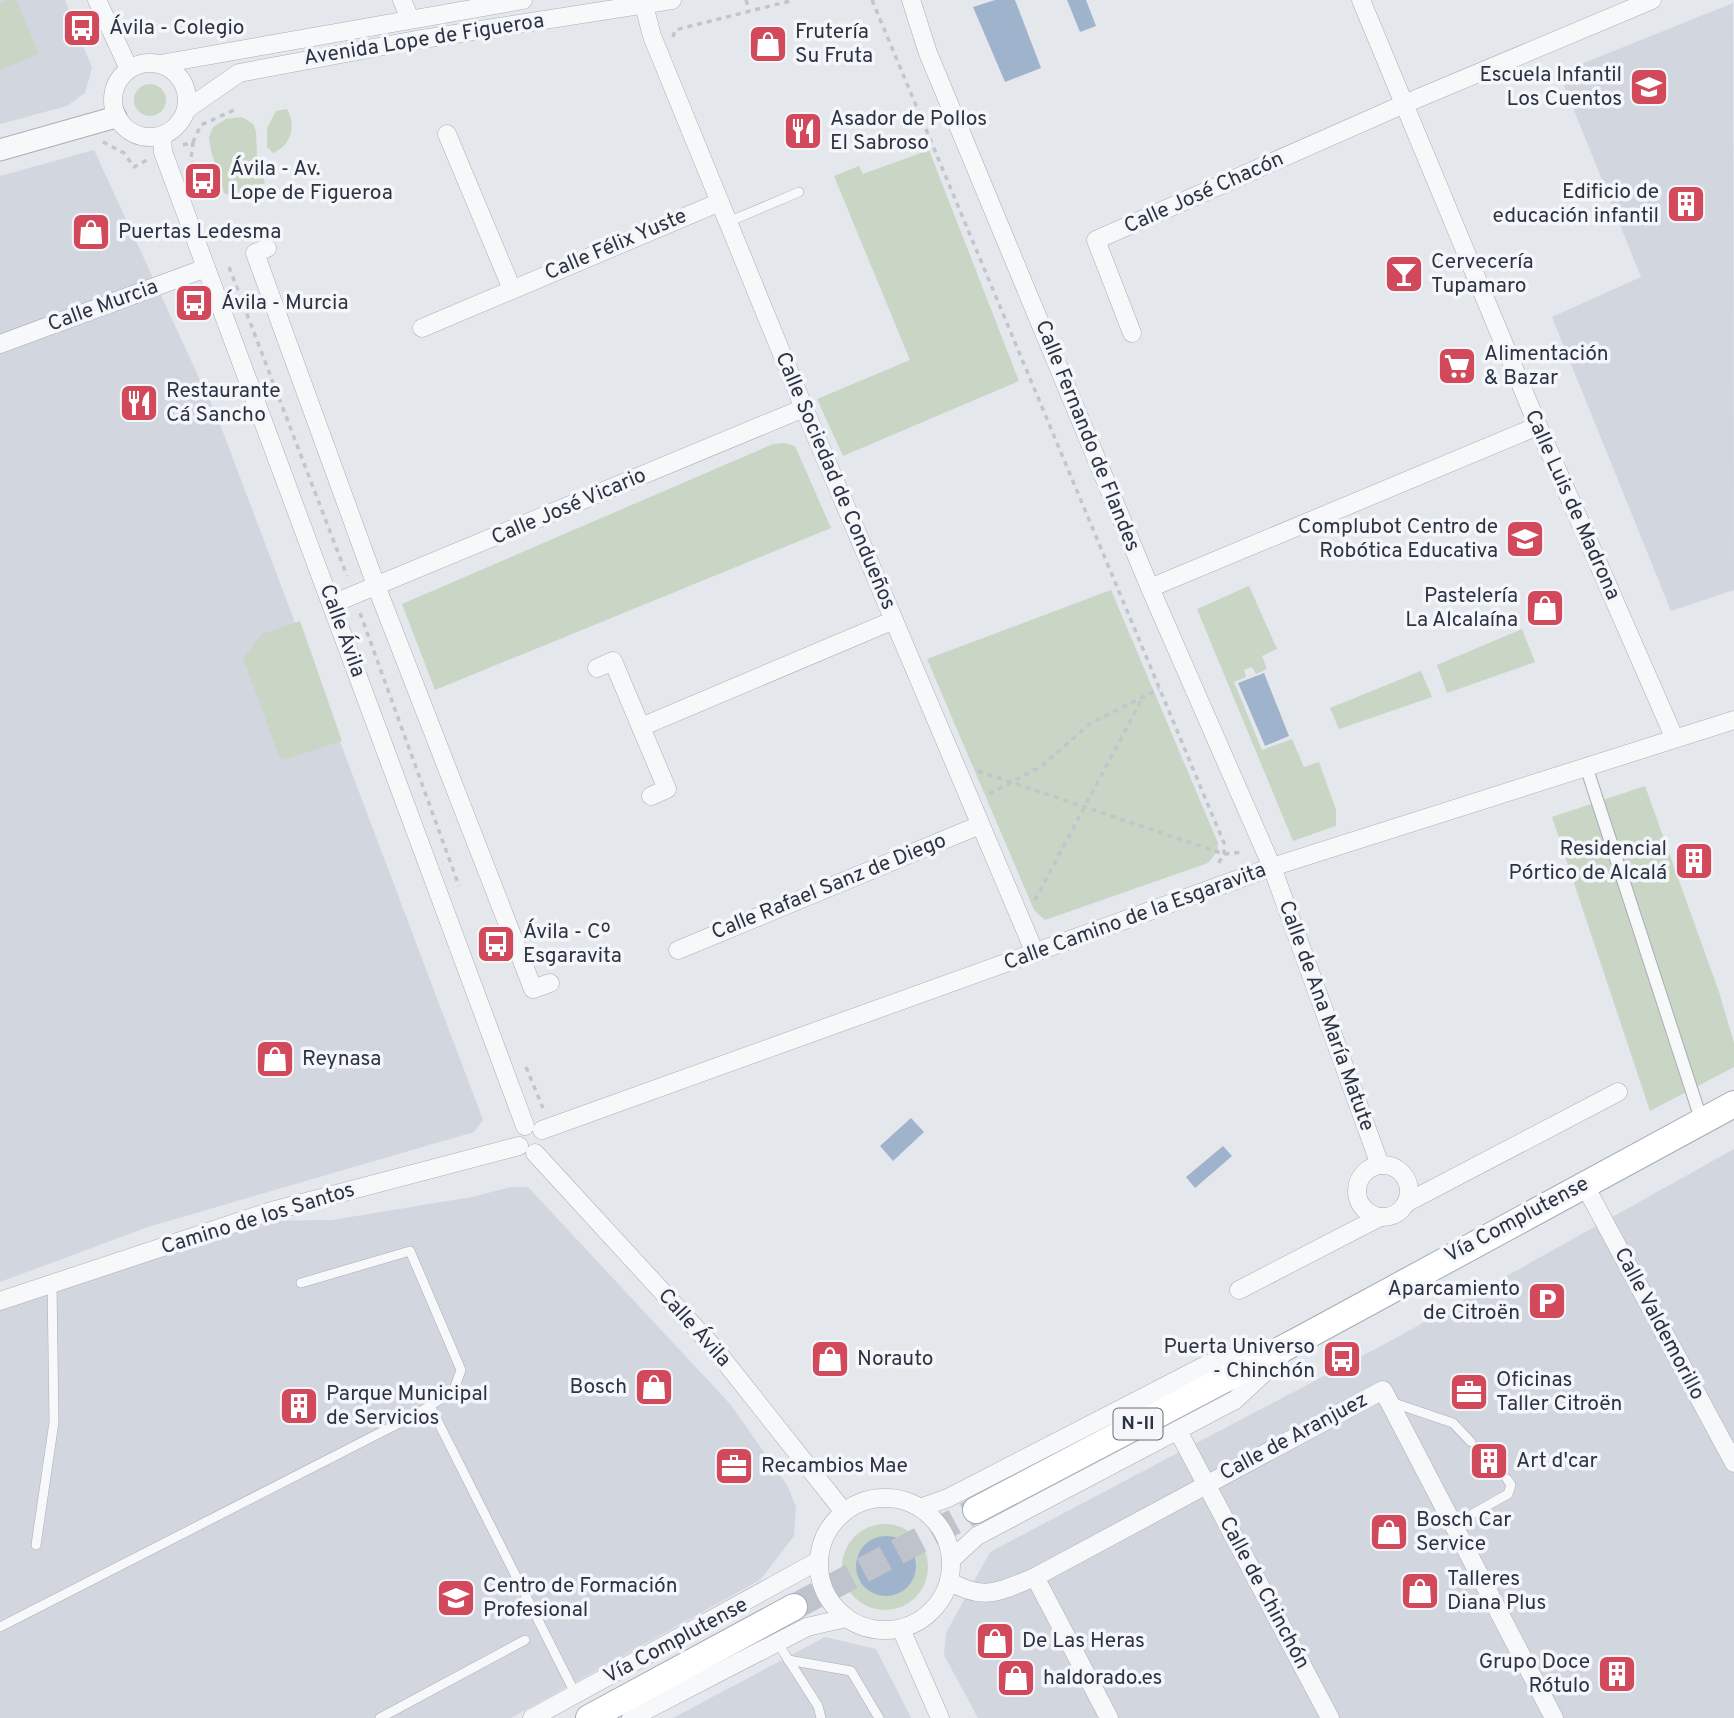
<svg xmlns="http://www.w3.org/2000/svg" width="1734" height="1718" font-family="Overpass,sans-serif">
<rect width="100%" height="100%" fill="#e4e7ec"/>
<!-- built -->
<g fill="#d2d6de">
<polygon points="0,0 65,0 92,68 85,93 67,106 0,124"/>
<polygon points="1733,3 1734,590 1671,611 1552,317 1641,277 1559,73"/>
<polygon points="94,150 218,419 483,1120 474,1132 148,1227 0,1282 0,176"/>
<polygon points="1734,1149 1734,1718 978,1718 944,1655 946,1633 990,1552 1394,1339"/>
<polygon points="511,1187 528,1187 731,1405 787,1485 796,1507 794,1536 760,1580 511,1718 0,1718 0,1308 256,1221 332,1220 472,1197"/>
<polygon points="825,1637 876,1649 911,1718 673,1718"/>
</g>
<!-- green -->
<g fill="#c9d6c5">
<polygon points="8,0 16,0 39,54 0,70 0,4"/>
<circle cx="150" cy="100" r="16"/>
<path d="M287 109C297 126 291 145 273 153L267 147V128L276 111Z"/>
<polygon points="242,117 253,124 256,131 257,156 265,183 230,196 224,193 211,151 209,137 213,127 226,119"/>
<polygon points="929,150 1019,381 843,456 817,399 910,360 834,176 859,166 863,174"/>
<polygon points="784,443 795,446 831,528 435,690 402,604 773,444"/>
<polygon points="1249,586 1277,649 1262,656 1267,669 1256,674 1252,667 1244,670 1246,677 1234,682 1262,750 1292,739 1304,767 1319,762 1336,810 1336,826 1293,841 1197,609"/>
<polygon points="1111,590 1218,843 1217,852 1208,863 1045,920 1034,910 927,659"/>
<polygon points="300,621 342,741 284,760 280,758 243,658 262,634"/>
<polygon points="1522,629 1535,662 1447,693 1437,665"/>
<polygon points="1421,671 1432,697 1339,729 1330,708"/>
<polygon points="1645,786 1719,992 1734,1043 1734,1067 1650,1111 1552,817"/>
<circle cx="885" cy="1567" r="43"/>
</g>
<!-- water -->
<g fill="#9fb4cc">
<polygon points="995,0 1015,0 1041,68 1005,82 973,7"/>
<polygon points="1067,0 1086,0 1096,26 1080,32"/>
<polygon points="1264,673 1289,736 1265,746 1238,683"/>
<polygon points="911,1118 924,1132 893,1161 880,1146"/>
<polygon points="1223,1146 1232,1156 1195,1188 1186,1177"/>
<circle cx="886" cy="1566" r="30"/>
</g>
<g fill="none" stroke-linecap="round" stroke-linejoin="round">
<!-- primary-tunnel -->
<polyline stroke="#bfc3cb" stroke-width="26" stroke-dasharray="26 13" stroke-linecap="butt" points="794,1607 976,1510"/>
<!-- service casing -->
<g stroke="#a9aeb7" stroke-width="10">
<g id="service">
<polyline points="728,222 799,192"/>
<polyline points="1391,1402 1453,1423 1471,1442"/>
<polyline points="430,1406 576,1695"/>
<polyline points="1453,1525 1508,1494 1511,1485 1507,1479"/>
<polyline points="36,1545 54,1422 52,1283"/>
<polyline points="0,1627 411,1417 453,1392 461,1370 410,1251 301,1283"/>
<polyline points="777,1642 818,1706 821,1718"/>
<polyline points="788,1660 851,1671 879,1718"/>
<polyline points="380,1718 525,1640"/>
</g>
</g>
<!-- pedestrian casing -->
<g stroke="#a9aeb7" stroke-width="14">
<polyline id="pedestrian" points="1586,766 1702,1122"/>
</g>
<!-- minor casing -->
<g stroke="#a9aeb7" stroke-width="19">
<g id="minor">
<polyline points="97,0 129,69"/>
<polyline points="402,0 410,19"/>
<polyline points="911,0 928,53 1150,588 1272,867 1380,1165"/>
<polyline points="1361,0 1538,426 1674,737"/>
<polyline points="644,5 652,36 804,408 1035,953"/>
<circle cx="150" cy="100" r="37"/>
<polyline points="160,64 523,0"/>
<polyline points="187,109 239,73 416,40 672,0"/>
<polyline points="447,134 512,289"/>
<polyline points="162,136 163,152 525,1126"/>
<polyline points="267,248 255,253 377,588 533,989 550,983"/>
<polyline points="422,328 720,202"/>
<polyline points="1132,333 1096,240 1402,105 1652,0"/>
<polyline points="0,344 206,268"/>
<polyline points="1150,588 1538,426"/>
<polyline points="332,604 804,408"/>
<polyline points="597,668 613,661 667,789 651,796"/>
<polyline points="641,727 894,620"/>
<polyline points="678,950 980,825"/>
<polyline points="542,1130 1272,867 1734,720"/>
<polyline points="535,1153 714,1348 844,1512"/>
<circle cx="1383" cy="1191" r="26"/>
<polyline points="1584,1184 1734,1463"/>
<polyline points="1406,1203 1618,1092"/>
<polyline points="1239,1290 1380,1217"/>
<polyline points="0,1301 268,1212 519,1146"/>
<polyline points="1178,1431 1330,1718"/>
<circle cx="885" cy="1564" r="66"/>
<polyline points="920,1508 948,1498 1208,1364 1264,1349"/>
<polyline points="951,1560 977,1536 1235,1400 1280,1358"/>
<polyline points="1035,1577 1109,1718"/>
<path d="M949 1581C984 1602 1000 1591 1035 1577L1383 1390 1554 1718"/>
<polyline points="901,1629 940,1718"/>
<polyline points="532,1718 818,1561"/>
<polyline points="631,1718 807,1627 846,1618"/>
</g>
</g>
<!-- tertiary casing -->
<g stroke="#a9aeb7" stroke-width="23">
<polyline id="tertiary" points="0,150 116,117"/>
</g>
<!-- primary casing -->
<g stroke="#a3abb8" stroke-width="28">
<g id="primary">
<polyline points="976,1510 1301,1339 1734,1104"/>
<polyline points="589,1718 794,1607"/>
</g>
</g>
<!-- path -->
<g stroke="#c2c5cb" stroke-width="3.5" stroke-dasharray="5 5" stroke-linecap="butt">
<polyline points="746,0 749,11"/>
<polyline points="872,0 1224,843 1224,854 1218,864"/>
<polyline points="673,37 675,30 794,0"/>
<polyline points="103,142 124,153 134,167 147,160"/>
<polyline points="193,142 191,158 199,187"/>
<polyline points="183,145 193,142 201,125 234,110"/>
<polyline points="229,267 347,576"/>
<polyline points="360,613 459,886"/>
<polyline points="978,771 1224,854 1243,852"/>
<polyline points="989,794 1042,766 1091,723 1159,689"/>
<polyline points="1035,900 1144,695"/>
<polyline points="526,1067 543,1108"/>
</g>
<!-- service -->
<use href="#service" stroke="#f7f8fa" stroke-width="9"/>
<!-- pedestrian -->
<use href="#pedestrian" stroke="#f7f8fa" stroke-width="12"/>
<!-- minor -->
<use href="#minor" stroke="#f7f8fa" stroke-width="18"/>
<!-- tertiary -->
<use href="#tertiary" stroke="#f7f8fa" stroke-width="21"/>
<!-- primary -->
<use href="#primary" stroke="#fff" stroke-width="26"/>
</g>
<!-- icons -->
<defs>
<g id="bus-square" transform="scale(2.0125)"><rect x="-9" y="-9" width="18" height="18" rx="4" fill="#d1495b" stroke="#f4f6f9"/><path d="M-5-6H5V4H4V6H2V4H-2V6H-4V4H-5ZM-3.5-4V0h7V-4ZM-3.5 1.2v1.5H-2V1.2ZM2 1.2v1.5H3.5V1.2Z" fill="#fff"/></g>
<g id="shop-square" transform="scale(2.0125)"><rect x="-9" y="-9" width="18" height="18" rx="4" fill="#d1495b" stroke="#f4f6f9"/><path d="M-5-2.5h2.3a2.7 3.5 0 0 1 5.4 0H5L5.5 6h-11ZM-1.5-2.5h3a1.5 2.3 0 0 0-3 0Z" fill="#fff"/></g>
<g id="school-square" transform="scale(2.0125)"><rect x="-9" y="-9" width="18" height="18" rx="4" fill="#d1495b" stroke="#f4f6f9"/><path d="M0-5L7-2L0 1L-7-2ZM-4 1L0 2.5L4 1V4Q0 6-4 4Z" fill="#fff"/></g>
<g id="restaurant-square" transform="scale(2.0125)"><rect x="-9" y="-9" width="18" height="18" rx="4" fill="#d1495b" stroke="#f4f6f9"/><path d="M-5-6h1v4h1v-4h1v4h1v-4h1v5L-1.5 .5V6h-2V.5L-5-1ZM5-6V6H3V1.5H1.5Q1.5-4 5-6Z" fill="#fff"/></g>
<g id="building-square" transform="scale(2.0125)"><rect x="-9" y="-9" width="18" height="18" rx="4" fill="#d1495b" stroke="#f4f6f9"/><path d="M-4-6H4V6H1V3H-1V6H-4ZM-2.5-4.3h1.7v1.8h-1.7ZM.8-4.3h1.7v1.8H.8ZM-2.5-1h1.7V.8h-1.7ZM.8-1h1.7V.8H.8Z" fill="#fff"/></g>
<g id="bar-square" transform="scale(2.0125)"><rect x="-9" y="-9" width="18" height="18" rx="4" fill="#d1495b" stroke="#f4f6f9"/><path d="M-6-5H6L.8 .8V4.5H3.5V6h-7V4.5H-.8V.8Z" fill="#fff"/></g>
<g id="supermarket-square" transform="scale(2.0125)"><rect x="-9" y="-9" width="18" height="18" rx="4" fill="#d1495b" stroke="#f4f6f9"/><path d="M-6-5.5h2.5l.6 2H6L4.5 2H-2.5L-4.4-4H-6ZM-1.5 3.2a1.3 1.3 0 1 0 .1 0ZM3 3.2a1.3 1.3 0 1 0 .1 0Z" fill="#fff"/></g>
<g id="parking-square" transform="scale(2.0125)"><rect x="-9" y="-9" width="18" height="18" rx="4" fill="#d1495b" stroke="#f4f6f9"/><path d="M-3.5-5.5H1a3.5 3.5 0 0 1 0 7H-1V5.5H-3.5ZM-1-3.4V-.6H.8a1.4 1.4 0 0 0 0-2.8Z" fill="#fff"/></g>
<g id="office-square" transform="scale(2.0125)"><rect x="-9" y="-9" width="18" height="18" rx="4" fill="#d1495b" stroke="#f4f6f9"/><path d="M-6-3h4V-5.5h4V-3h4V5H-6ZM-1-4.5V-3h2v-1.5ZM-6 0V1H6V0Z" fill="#fff"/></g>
</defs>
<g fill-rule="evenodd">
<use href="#bus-square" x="82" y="28"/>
<use href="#shop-square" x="768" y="44"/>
<use href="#school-square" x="1649" y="87"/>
<use href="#restaurant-square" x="803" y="131"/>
<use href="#bus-square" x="203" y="181"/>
<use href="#building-square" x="1686" y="204"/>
<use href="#shop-square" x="91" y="232"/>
<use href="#bar-square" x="1404" y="274"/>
<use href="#bus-square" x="194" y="303"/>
<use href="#supermarket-square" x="1457" y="366"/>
<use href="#restaurant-square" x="139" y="403"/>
<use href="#school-square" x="1525" y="539"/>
<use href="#shop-square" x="1545" y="608"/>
<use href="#building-square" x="1694" y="861"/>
<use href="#bus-square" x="496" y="944"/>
<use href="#shop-square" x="275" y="1059"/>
<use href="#parking-square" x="1547" y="1301"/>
<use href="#shop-square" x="830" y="1359"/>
<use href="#bus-square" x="1342" y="1359"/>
<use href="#shop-square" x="654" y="1387"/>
<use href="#office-square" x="1469" y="1392"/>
<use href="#building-square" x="299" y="1406"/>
<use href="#building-square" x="1489" y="1461"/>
<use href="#office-square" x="734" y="1466"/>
<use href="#shop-square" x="1389" y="1532"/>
<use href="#shop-square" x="1420" y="1591"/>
<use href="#school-square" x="456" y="1598"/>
<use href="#shop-square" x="995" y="1641"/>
<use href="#building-square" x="1617" y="1674"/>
<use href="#shop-square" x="1016" y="1678"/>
</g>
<g text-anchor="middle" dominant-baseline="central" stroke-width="7" stroke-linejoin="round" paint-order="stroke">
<!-- shield labels -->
<rect fill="#f4f6f9" stroke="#676e7b" stroke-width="2" x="1113.5" y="1408.5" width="49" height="31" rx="5"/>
<g font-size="19" font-weight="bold" fill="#2b3445">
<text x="1138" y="1424">N-II</text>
</g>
<!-- poi labels -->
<g font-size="21" fill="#2b3445" stroke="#f4f6f9" text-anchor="start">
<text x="109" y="28">Ávila - Colegio</text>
<text x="795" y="32">Frutería<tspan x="795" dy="24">Su Fruta</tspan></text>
<text x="1622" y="75" text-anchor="end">Escuela Infantil<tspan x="1622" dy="24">Los Cuentos</tspan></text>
<text x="830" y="119">Asador de Pollos<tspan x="830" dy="24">El Sabroso</tspan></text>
<text x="230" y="169">Ávila - Av.<tspan x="230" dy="24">Lope de Figueroa</tspan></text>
<text x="1659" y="192" text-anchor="end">Edificio de<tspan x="1659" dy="24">educación infantil</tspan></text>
<text x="118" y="232">Puertas Ledesma</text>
<text x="1431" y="262">Cervecería<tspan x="1431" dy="24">Tupamaro</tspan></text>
<text x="221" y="303">Ávila - Murcia</text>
<text x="1484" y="354">Alimentación<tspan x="1484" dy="24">&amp; Bazar</tspan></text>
<text x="166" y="391">Restaurante<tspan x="166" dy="24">Cá Sancho</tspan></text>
<text x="1498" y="527" text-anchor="end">Complubot Centro de<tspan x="1498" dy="24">Robótica Educativa</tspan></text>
<text x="1518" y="596" text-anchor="end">Pastelería<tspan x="1518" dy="24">La Alcalaína</tspan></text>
<text x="1667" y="849" text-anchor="end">Residencial<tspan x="1667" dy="24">Pórtico de Alcalá</tspan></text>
<text x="523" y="932">Ávila - Cº<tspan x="523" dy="24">Esgaravita</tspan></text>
<text x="302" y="1059">Reynasa</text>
<text x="1520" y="1289" text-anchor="end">Aparcamiento<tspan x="1520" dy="24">de Citroën</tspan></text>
<text x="1315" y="1347" text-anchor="end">Puerta Universo<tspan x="1315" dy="24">- Chinchón</tspan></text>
<text x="857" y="1359">Norauto</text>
<text x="1496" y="1380">Oficinas<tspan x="1496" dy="24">Taller Citroën</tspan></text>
<text x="627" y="1387" text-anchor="end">Bosch</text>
<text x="326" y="1394">Parque Municipal<tspan x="326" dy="24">de Servicios</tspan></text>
<text x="1516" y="1461">Art d'car</text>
<text x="761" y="1466">Recambios Mae</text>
<text x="1416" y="1520">Bosch Car<tspan x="1416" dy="24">Service</tspan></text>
<text x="1447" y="1579">Talleres<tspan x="1447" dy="24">Diana Plus</tspan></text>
<text x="483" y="1586">Centro de Formación<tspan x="483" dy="24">Profesional</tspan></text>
<text x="1022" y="1641">De Las Heras</text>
<text x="1590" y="1662" text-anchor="end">Grupo Doce<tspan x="1590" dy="24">Rótulo</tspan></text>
<text x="1043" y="1678">haldorado.es</text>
</g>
<!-- street labels -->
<g font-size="21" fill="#2b3445" stroke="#f4f6f9">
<text transform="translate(424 40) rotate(-9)">Avenida Lope de Figueroa</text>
<text transform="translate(1204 193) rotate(-24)">Calle José Chacón</text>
<text transform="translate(616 245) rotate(-23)">Calle Félix Yuste</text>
<text transform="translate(103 306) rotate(-20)">Calle Murcia</text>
<text transform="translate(1087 436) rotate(68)">Calle Fernando de Flandes</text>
<text transform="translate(835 481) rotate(67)">Calle Sociedad de Condueños</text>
<text transform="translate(1572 505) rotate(66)">Calle Luis de Madrona</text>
<text transform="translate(569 507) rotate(-23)">Calle José Vicario</text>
<text transform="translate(342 631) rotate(70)">Calle Ávila</text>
<text transform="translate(829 887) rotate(-22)">Calle Rafael Sanz de Diego</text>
<text transform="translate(1135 917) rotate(-20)">Calle Camino de la Esgaravita</text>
<text transform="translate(1326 1016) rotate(70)">Calle de Ana María Matute</text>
<text transform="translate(258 1219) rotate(-17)">Camino de los Santos</text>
<text transform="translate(1517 1220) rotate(-28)">Vía Complutense</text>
<text transform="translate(1659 1324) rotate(62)">Calle Valdemorillo</text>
<text transform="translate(694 1328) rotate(48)">Calle Ávila</text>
<text transform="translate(1294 1437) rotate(-28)">Calle de Aranjuez</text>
<text transform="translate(1264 1593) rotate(62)">Calle de Chinchón</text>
<text transform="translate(676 1641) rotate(-28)">Vía Complutense</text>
</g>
</g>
</svg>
